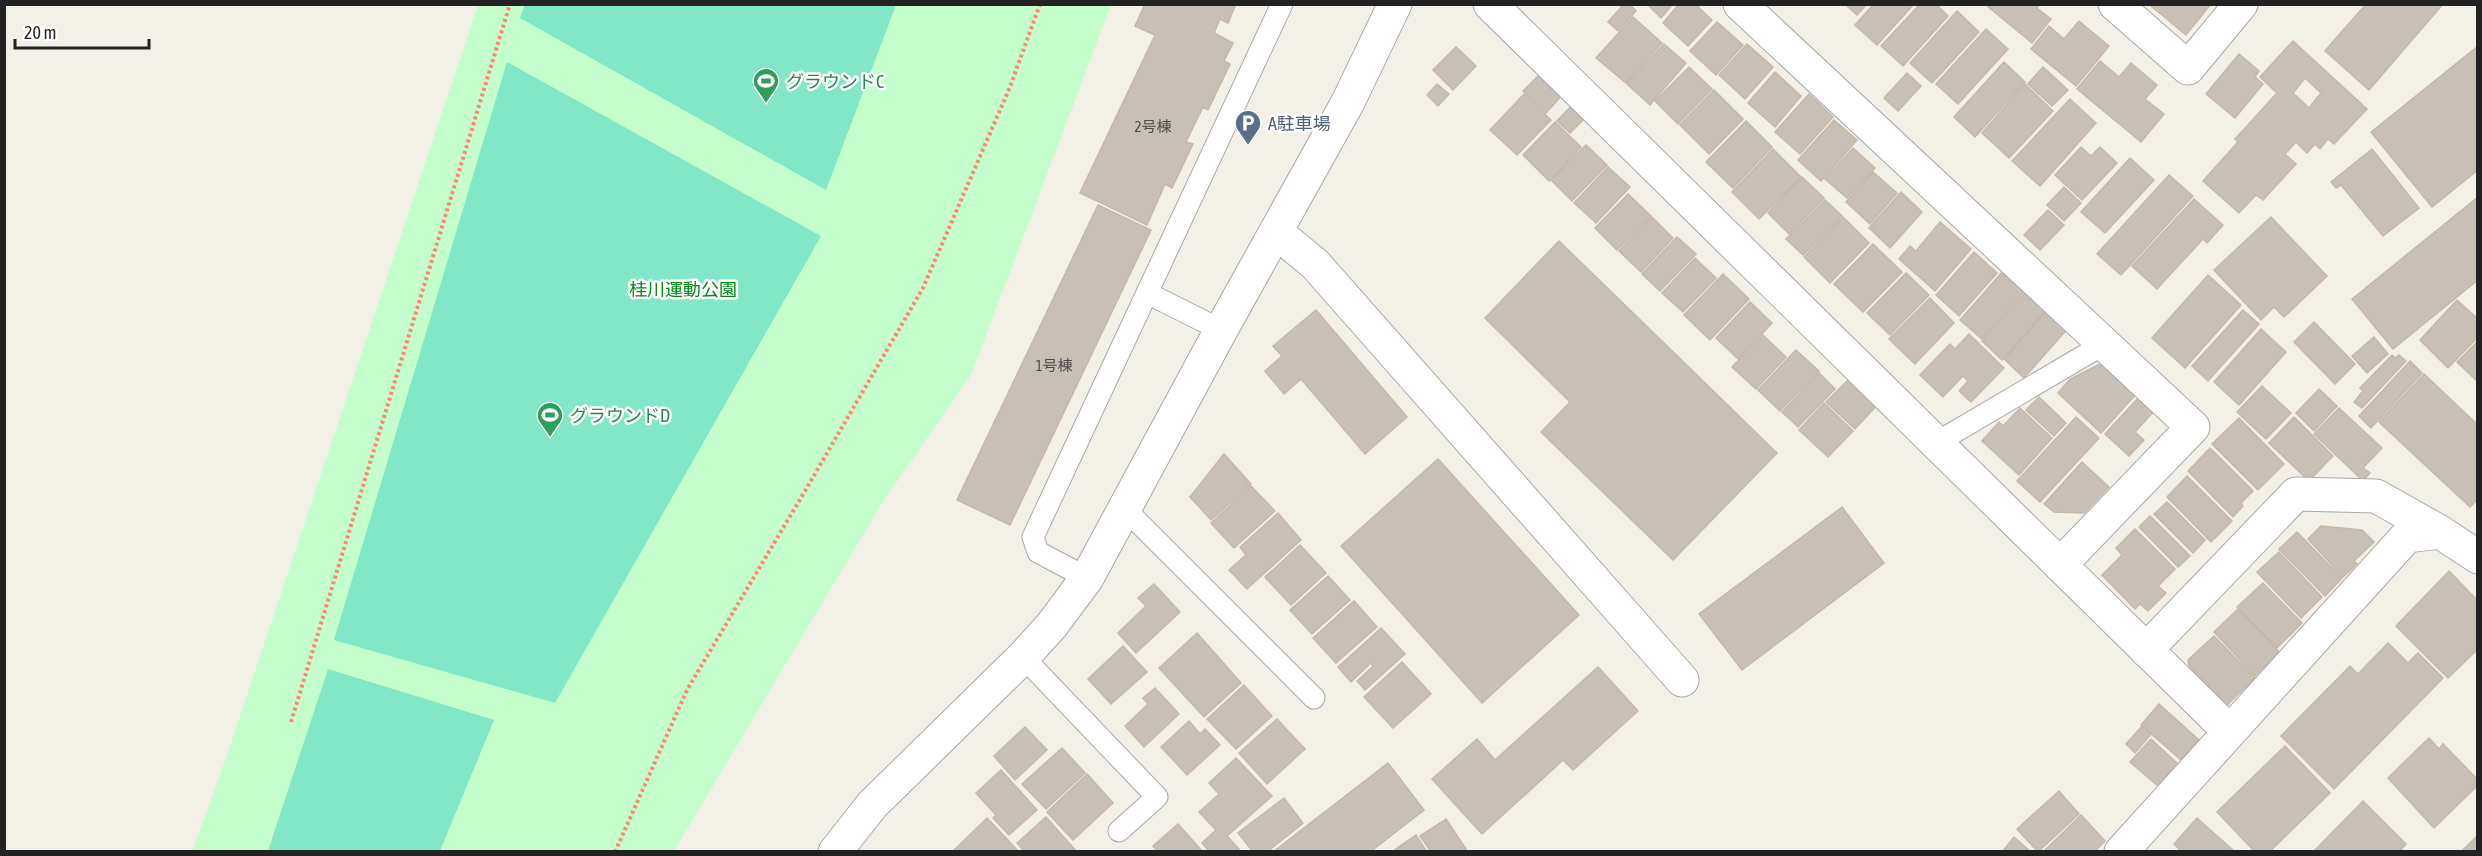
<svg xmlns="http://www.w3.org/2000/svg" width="2482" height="856" font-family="'Asap Condensed','Noto Sans JP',sans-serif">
<rect width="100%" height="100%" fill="#f3f0e8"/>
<!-- park -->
<polygon fill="#c4fecc" points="478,5 1111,5 971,375 882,503 674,851 192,852 225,761"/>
<!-- pitch -->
<g fill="#81e7c6">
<polygon points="525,4 896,4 896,5 826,190 520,18"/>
<polygon points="507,62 821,236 555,703 334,640"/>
<polygon points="328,669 494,720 440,851 268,851"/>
</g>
<!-- building -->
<g fill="#c8c0b7" stroke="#c6b7a9" stroke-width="1.5" fill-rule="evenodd">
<polygon points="1145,4 1236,4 1228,23 1220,19 1214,33 1233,43 1224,61 1230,64 1208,110 1203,107 1186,142 1193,144 1172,188 1165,184 1147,225 1080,193 1155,35 1135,26"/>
<polygon points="1624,4 1629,4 1636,11 1618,31 1608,22"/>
<polygon points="1647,4 1673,4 1661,18"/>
<polygon points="1679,4 1695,4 1712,20 1688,46 1663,23"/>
<polygon points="1845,4 1867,4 1857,15"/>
<polygon points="1874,4 1914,4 1877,45 1855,25"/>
<polygon points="1920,4 1936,4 1948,16 1903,66 1881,46"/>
<polygon points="2040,4 2037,8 2051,19 2032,43 1986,5"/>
<polygon points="2153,4 2211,4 2186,35 2151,6"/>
<polygon points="2366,4 2443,4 2369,90 2325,51"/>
<polygon points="1957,11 1979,32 1932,83 1910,63"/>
<polygon points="1633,17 1662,43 1626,83 1596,58"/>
<polygon points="2079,21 2109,46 2076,86 2031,49 2049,26 2064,39"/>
<polygon points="1717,22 1743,45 1716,75 1690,51"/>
<polygon points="1986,29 2008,49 1958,104 1936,84"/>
<path d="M2293 41 2367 109 2334 144 2328 139 2320 149 2315 144 2307 153 2296 142 2285 154 2296 164 2263 200 2256 195 2239 213 2203 181 2238 142 2235 139 2277 93 2260 77ZM2305 78 2321 93 2309 108 2293 93Z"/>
<polygon points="1664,44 1686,63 1650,105 1627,84"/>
<polygon points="1747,44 1773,67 1745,99 1719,75"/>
<polygon points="2478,46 2478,170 2432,207 2371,132"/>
<polygon points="1456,47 1476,66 1453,90 1433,70"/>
<polygon points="2239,54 2259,71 2255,77 2263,84 2235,118 2206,94"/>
<polygon points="2100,61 2119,77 2131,63 2157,85 2145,99 2164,114 2141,142 2077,89"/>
<polygon points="2004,62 2025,82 1975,137 1954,117"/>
<polygon points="1689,67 1712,89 1678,124 1655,101"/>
<polygon points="2043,67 2068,90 2052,106 2028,84"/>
<polygon points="1543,71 1565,92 1546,113 1523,91"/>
<polygon points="1775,72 1801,96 1775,127 1748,103"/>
<polygon points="1907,73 1921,86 1898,111 1884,98"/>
<polygon points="1437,84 1449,94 1438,106 1427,95"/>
<polygon points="2025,84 2053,111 2009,158 1982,133"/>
<polygon points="1714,90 1743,119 1709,154 1680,125"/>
<polygon points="1524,94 1551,120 1517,155 1490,130"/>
<polygon points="1809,94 1833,117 1800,154 1775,132"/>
<polygon points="2070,99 2096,123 2040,186 2012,161"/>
<polygon points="1574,103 1587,116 1570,133 1557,121"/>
<polygon points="1834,120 1857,140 1821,181 1798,160"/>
<polygon points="1746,121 1772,147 1733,188 1706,162"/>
<polygon points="1555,122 1581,147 1549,181 1523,155"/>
<polygon points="1586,145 1607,165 1572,201 1551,180"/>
<polygon points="2081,147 2091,156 2100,147 2117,163 2082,200 2055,175"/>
<polygon points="1853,148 1875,168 1847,198 1825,179"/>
<polygon points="1773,149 1801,177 1759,219 1732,192"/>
<polygon points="2372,149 2419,208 2383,236 2341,185 2336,188 2331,182"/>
<polygon points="2130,158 2154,180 2105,233 2081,212"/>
<polygon points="1608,167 1630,187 1596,223 1574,203"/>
<polygon points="1873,172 1897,193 1870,224 1846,202"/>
<polygon points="2169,175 2193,196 2121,275 2097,254"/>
<polygon points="1802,177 1824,198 1789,234 1768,213"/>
<polygon points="2064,187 2081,203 2064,221 2047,205"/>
<polygon points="1901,192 1922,212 1890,248 1869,228"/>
<polygon points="1628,194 1651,216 1617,250 1595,228"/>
<polygon points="2478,197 2478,280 2393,349 2352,299"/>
<polygon points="2194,199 2223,225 2207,243 2203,239 2157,289 2132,266"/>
<polygon points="1825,200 1842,216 1803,255 1786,239"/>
<polygon points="1098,205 1151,230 1010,525 957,500"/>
<polygon points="2048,210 2064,225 2040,250 2024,235"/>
<polygon points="1652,217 1673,238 1641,272 1619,251"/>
<polygon points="1843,217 1869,243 1830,283 1804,257"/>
<polygon points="2271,217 2327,276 2284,317 2274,307 2261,320 2214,270"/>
<polygon points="1940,222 1971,249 1935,291 1899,259 1910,246 1916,251"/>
<polygon points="1677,237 1696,254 1660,291 1642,274"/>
<polygon points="1559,241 1777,453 1673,560 1541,432 1570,402 1485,318"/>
<polygon points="1873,244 1902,272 1863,312 1834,284"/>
<polygon points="1974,252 1997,273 1959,316 1936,295"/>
<polygon points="1695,258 1716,278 1683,312 1662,293"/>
<polygon points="2003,271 2024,291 1982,339 1960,320"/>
<polygon points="1906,273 1929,295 1890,335 1867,313"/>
<polygon points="1723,274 1749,299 1710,340 1684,315"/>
<polygon points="2208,275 2241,305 2185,368 2152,338"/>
<polygon points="2029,288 2049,307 2002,360 1982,341"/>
<polygon points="1930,298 1954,323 1915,364 1889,339"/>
<polygon points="2457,300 2478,319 2478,337 2448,368 2420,340"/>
<polygon points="1750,302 1772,323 1738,359 1716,338"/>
<polygon points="2050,308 2070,326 2024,378 2004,359"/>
<polygon points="1316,310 1407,417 1365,454 1301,379 1284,394 1265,371 1282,356 1273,346"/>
<polygon points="2243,310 2259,324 2208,381 2192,366"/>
<polygon points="2314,322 2355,364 2335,384 2294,342"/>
<polygon points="2261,329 2286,352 2239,405 2214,382"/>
<polygon points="1969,334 2004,368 1971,402 1959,391 1968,381 1963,376 1943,397 1920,375 1950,344 1955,349"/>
<polygon points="1763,335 1786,357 1756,389 1732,367"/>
<polygon points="2374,337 2388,354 2367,373 2352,356"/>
<polygon points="2478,341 2478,379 2476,380 2457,362"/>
<polygon points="1796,350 1819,371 1780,411 1758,390"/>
<polygon points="2392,355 2395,358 2399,355 2406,361 2362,408 2354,402 2363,391 2360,388"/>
<polygon points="2410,361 2422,373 2371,428 2359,416"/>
<polygon points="2104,362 2137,393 2101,433 2058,393 2070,379"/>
<polygon points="1819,373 1835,389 1798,427 1782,412"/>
<polygon points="2424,374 2478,425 2478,499 2470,507 2379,422"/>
<polygon points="1853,375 1881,401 1855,429 1826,402"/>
<polygon points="2262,386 2291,413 2266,439 2237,412"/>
<polygon points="2319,389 2337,406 2314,431 2296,413"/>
<polygon points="2140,396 2155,410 2135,432 2144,440 2129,456 2105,434"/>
<polygon points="2039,397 2066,423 2054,436 2026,410"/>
<polygon points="1824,403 1853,431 1828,457 1799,430"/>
<polygon points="2020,408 2052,438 2019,475 1982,441 1999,422 2003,426"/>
<polygon points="2339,408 2382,448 2363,468 2370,473 2363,481 2314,434"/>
<polygon points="2076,417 2099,438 2040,502 2017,481"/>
<polygon points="2294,417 2333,456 2309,481 2269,443"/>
<polygon points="2239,418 2284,464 2258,490 2212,444"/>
<polygon points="2210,448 2253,491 2241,503 2243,506 2233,517 2188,471"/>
<polygon points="1224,454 1251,484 1211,520 1190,497"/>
<polygon points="1438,459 1579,615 1482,703 1341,546"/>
<polygon points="2082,462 2109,487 2084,513 2054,512 2044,504"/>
<polygon points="2187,476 2232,521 2211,542 2167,497"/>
<polygon points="1251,486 1275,511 1234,548 1211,523"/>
<polygon points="2167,502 2205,540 2193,553 2154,514"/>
<polygon points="1842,507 1884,563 1742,670 1699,614"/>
<polygon points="1278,513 1301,540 1247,589 1229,570 1246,555 1240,547"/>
<polygon points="2150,516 2190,556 2178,567 2139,527"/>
<polygon points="2321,526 2362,530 2374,542 2354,561 2357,564 2343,577 2308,539"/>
<polygon points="2135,529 2175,569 2158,586 2166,593 2148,611 2140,604 2135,609 2102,575 2122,555 2116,548"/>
<polygon points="2297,532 2342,578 2325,596 2279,549"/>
<polygon points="1300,545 1326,573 1291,605 1265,577"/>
<polygon points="2279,552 2322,597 2301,618 2257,572"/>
<polygon points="2449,571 2478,601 2478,649 2448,678 2396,626"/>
<polygon points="1328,576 1350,600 1312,634 1290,610"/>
<polygon points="2263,583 2302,623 2277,648 2237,607"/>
<polygon points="1154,584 1180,612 1136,653 1118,633 1146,606 1138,598"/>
<polygon points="1354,601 1377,627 1336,663 1313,638"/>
<polygon points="2238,609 2279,652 2255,676 2214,632"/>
<polygon points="1381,628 1405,654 1365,690 1357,681 1373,666 1371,663 1351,682 1338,667"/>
<polygon points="1197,633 1241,683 1204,717 1159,668"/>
<polygon points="2214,636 2255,678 2224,708 2207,690 2209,685 2205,688 2190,672 2188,660"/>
<polygon points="2388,643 2408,663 2418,653 2443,678 2334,789 2281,736 2350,666 2358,674"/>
<polygon points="1123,646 1147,672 1111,704 1088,679"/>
<polygon points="1402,662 1431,694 1393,728 1364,697"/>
<polygon points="1598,667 1638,711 1573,770 1563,760 1482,834 1432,779 1477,739 1495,760"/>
<polygon points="1244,685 1272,716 1236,749 1207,719"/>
<polygon points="1155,688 1179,714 1144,747 1125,726 1148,704 1143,698"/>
<polygon points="2159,704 2199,740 2181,760 2141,725"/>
<polygon points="1277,719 1305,749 1267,784 1239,753"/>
<polygon points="1189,721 1200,734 1205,729 1220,745 1187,775 1161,747"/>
<polygon points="2142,726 2151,734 2135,753 2126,744"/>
<polygon points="1025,727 1047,750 1015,780 994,756"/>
<polygon points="2429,738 2439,749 2443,744 2478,780 2478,785 2434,828 2388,778"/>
<polygon points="2151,739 2178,764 2158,786 2130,762"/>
<polygon points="2285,746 2330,793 2269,852 2255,852 2217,812"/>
<polygon points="1062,748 1085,773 1046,809 1022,784"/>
<polygon points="1236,758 1272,796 1227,836 1239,849 1237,852 1210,852 1202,843 1216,830 1199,812 1219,794 1209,783"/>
<polygon points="1388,763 1424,810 1370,852 1273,852"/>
<polygon points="1001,770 1037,810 1009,835 993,818 996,815 976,793"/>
<polygon points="1087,774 1113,803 1073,840 1047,812"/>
<polygon points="2059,791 2079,814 2038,852 2017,829"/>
<polygon points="1284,798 1303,823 1267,852 1253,852 1238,833"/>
<polygon points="2363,801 2406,844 2399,852 2313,852"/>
<polygon points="2081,815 2105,841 2094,852 2043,852"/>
<polygon points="1046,817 1077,852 1025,852 1017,843"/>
<polygon points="987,818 1019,852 953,852 953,851"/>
<polygon points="2197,818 2235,852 2182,852 2174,844"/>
<polygon points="1446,819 1468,852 1431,852 1420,836"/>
<polygon points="1178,824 1203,852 1158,852 1153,846"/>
<polygon points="1416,835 1427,852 1392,852 1400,846"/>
<polygon points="2478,835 2478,852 2461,852"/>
<polygon points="2014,837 2031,852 2002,852"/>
</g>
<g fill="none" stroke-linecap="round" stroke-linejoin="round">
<!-- service casing -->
<g stroke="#a9a9a9" stroke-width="23">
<g id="service">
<polyline points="1147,293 1221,330"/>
<polyline points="1936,443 2104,344"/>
<polyline points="1125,509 1314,698"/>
<polyline points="1087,578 1038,552 1033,537 1282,4"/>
<polyline points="1023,657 1157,797 1119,831"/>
</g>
</g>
<!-- minor casing -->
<g stroke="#a9a9a9" stroke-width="35">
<g id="minor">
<polyline points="1490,4 2229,731"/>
<polyline points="1740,4 2193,427 2060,565"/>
<polyline points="2115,4 2188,68 2241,4"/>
<polyline points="1276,232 1315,264 1682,680"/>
<polyline points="2146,650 2296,494 2376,496 2440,532"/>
<polyline points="2121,852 2407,536 2440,532 2478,557"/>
</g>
</g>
<!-- tertiary casing -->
<g stroke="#a9a9a9" stroke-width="35">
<polyline id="tertiary" points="835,852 872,805 1023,657 1052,625 1087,578 1221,330 1348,102 1395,4"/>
</g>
<!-- path -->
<g stroke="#ff856d" stroke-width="4" stroke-dasharray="3 3" stroke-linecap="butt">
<polyline points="291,722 510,4"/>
<polyline points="615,852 687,690 805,491 923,288 1010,87 1040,4"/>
</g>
<!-- service -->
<use href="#service" stroke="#fff" stroke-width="21"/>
<!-- minor -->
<use href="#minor" stroke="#fff" stroke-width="33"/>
<!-- tertiary -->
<use href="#tertiary" stroke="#fff" stroke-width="33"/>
</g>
<!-- icons -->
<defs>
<g id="stadium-pin" transform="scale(1.35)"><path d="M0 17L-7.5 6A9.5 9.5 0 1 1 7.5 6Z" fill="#2e9e5b" stroke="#fff"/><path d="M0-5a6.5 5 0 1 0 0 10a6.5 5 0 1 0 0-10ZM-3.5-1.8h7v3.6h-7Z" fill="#fff"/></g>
<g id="parking-pin" transform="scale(1.35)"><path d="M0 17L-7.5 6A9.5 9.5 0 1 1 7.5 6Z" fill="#5c6f8a" stroke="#fff"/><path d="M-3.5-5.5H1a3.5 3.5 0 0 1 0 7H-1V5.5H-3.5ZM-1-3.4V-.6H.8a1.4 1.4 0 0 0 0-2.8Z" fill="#fff"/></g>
</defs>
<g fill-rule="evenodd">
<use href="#stadium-pin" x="766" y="81"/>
<use href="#parking-pin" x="1248" y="123"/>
<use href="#stadium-pin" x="550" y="415"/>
</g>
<g text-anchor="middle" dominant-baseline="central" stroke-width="5" stroke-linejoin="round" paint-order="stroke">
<!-- number labels -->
<g font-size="15" fill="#4c4a47">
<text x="1153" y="126">2号棟</text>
<text x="1054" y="365">1号棟</text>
</g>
<!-- leisure labels -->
<g font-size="18" fill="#27864d" stroke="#fff" text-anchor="start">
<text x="786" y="81">グラウンドC</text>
<text x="570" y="415">グラウンドD</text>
</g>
<!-- service labels -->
<g font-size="18" fill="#4e5e75" stroke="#fff" text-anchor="start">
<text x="1268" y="123">A駐車場</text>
</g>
<!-- park labels -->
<g font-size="18" fill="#048717" stroke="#fff">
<text x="683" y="289">桂川運動公園</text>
</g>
</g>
<!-- border -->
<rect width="2482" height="856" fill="none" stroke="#222222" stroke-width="12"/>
<!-- scale -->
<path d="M15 39v9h134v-9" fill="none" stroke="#222222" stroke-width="3"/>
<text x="24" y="39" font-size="18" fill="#222222" stroke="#ffffff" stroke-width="4.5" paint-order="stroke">20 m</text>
</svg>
